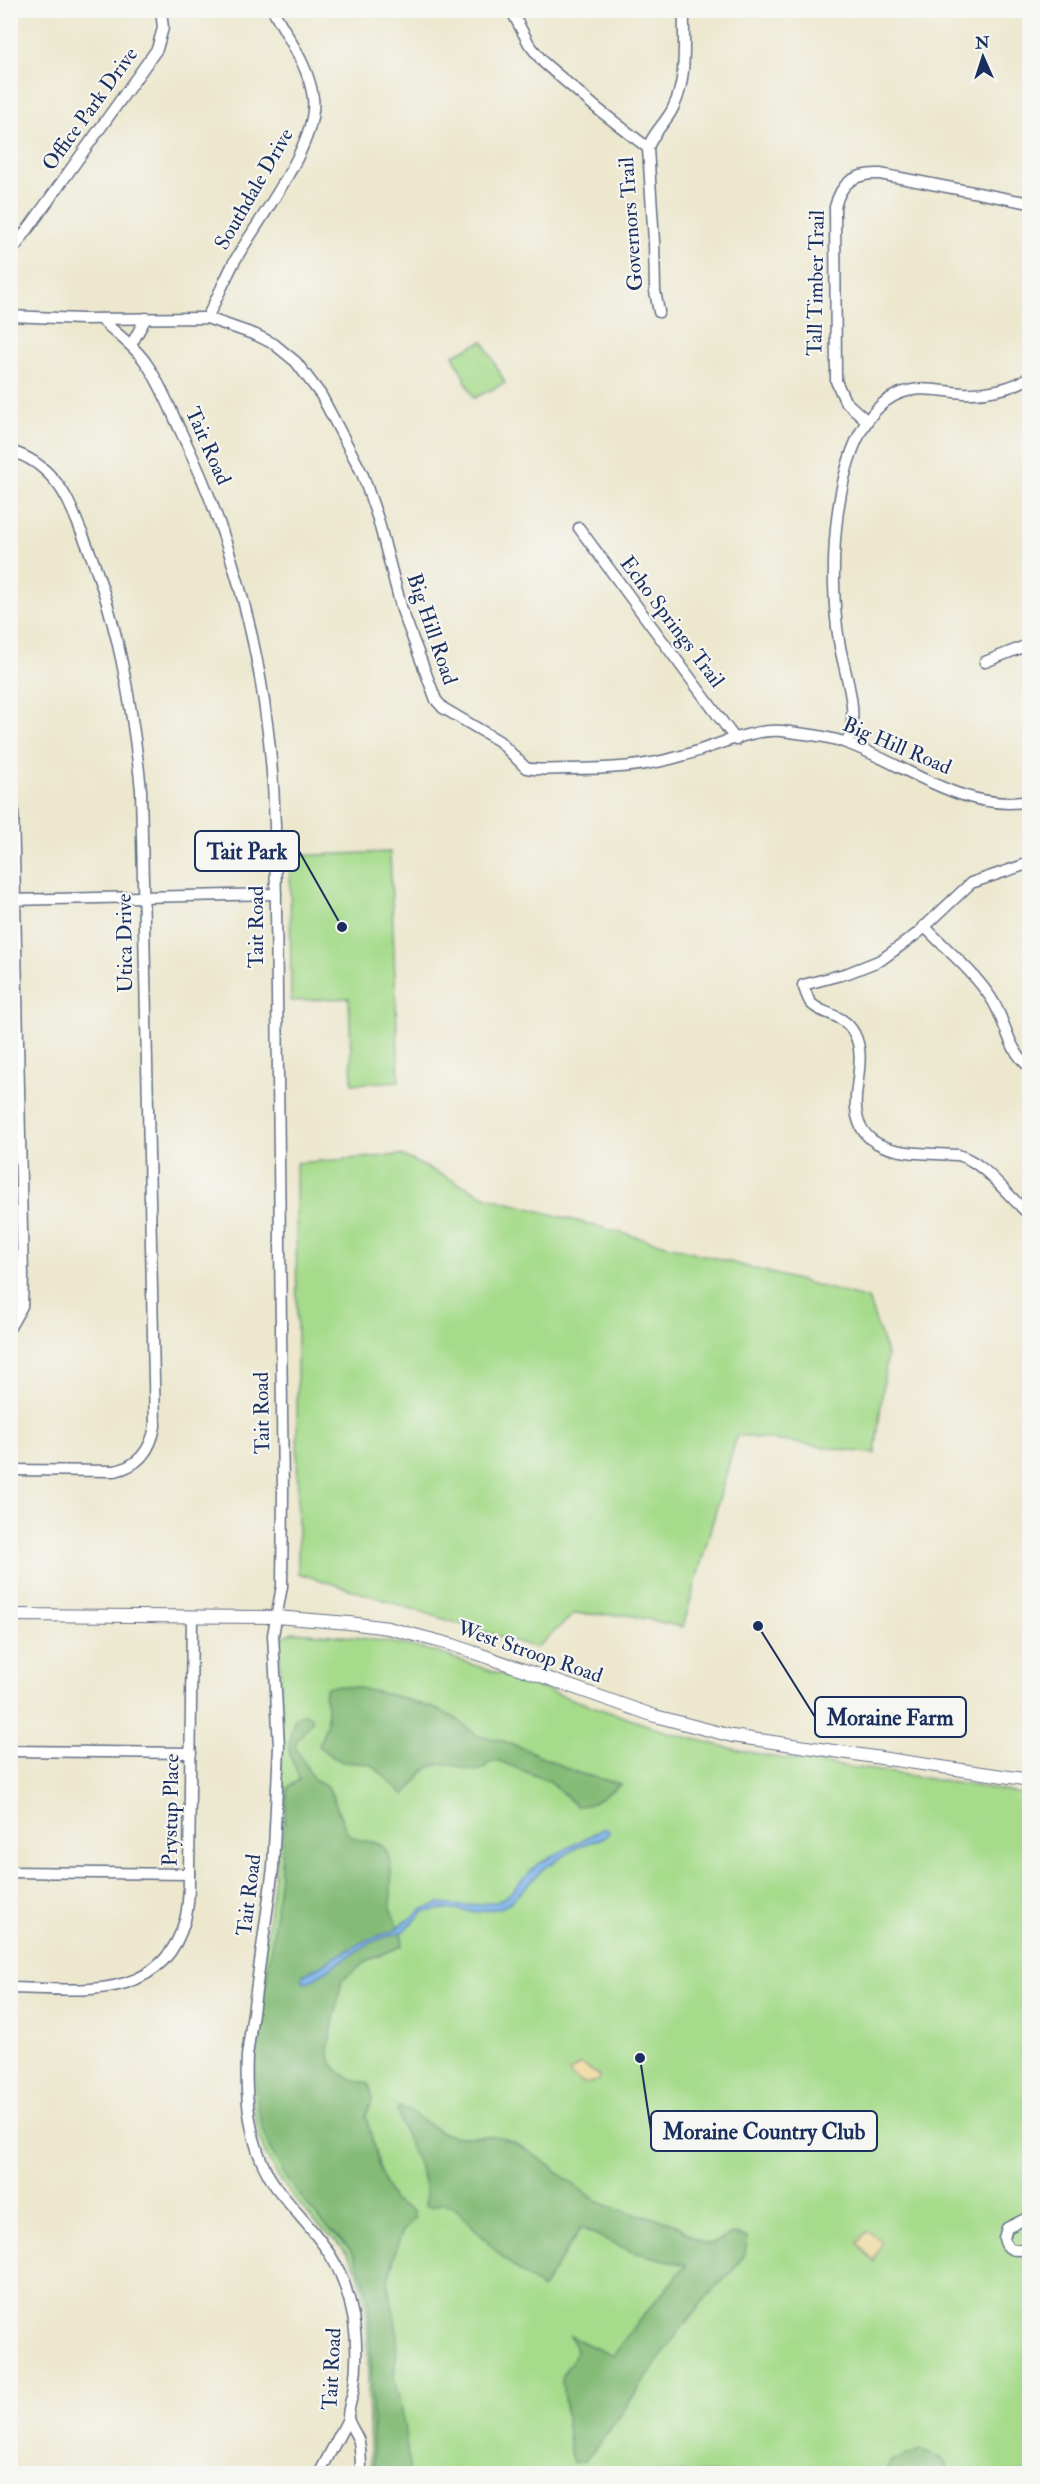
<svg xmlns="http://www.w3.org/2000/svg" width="1040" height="2484" font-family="'IM FELL Double Pica',serif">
<rect width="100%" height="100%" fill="#f6f6f2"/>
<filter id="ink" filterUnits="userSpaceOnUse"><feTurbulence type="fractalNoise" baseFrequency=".0167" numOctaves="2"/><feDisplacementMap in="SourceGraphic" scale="12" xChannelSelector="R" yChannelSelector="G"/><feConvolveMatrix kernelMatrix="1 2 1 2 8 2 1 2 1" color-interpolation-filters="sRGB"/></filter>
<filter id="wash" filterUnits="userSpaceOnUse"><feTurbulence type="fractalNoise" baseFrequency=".008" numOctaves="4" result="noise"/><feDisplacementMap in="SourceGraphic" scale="24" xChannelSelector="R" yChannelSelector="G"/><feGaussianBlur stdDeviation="1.35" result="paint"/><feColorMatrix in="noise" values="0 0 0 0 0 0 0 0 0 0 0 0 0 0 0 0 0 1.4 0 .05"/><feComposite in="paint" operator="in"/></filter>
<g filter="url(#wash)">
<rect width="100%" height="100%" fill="#ece7cd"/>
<!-- green -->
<g fill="#a6db8b" stroke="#608574" stroke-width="1.5">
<polygon points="483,341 505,383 474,398 453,355"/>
<polygon points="390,852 399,1081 352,1084 349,998 291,1001 290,856"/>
<polygon points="401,1155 487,1197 868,1299 887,1354 875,1454 737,1435 683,1627 628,1615 574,1614 536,1648 298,1573 296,1163"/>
<path d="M293 1632C342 1635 389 1640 436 1652L667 1732 729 1748 773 1757 887 1772 1029 1795V2473H371C370 2440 368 2407 368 2374 367 2338 370 2300 355 2266 346 2247 327 2234 313 2219 262 2165 254 2137 250 2064L281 1823 280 1642 284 1636Z"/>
</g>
<!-- forest -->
<g fill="#84bb77" stroke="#50756a" stroke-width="1.5">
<path d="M335 1686 355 1687 399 1697 439 1710 455 1718 478 1736 501 1740 523 1748 578 1773 621 1784C606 1793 596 1807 576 1806L551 1782 499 1761 489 1763C475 1781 461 1762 442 1764 419 1766 419 1784 404 1795L371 1764 343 1762 331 1756 319 1746 327 1722V1706L324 1695 327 1687Z"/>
<path d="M302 1714 311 1716 313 1720 296 1742 295 1746 314 1780 329 1788 347 1832C358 1845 375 1838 384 1848 395 1860 390 1891 391 1907 392 1921 406 1933 402 1946L371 1959 342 1980 328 2049C329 2071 349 2080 369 2084L373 2099 366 2116 381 2174 393 2201 414 2212V2219L402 2233 398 2243 388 2280 398 2336 394 2378 402 2410 410 2473H374C373 2439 372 2404 371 2369 370 2331 373 2292 355 2257 349 2245 334 2234 324 2224 293 2190 265 2154 258 2107 250 2055 263 2005 270 1954 278 1900 283 1845 287 1791L289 1786 299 1780C298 1772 295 1768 292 1761 286 1748 291 1731 295 1718Z"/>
<path d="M400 2107C418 2114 432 2131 452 2136 470 2140 488 2132 506 2139 540 2154 565 2181 596 2200 620 2214 645 2214 670 2222 683 2227 692 2239 705 2243 720 2248 727 2226 747 2238 748 2261 727 2275 713 2290 665 2343 631 2407 585 2461L574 2463 570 2453 562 2381C564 2359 586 2361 570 2336L613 2356 635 2325 686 2265 633 2252 581 2228 542 2289 503 2258 457 2210 444 2203 430 2207 425 2205C430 2171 402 2141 397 2108Z"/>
<path d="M920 2450C934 2453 946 2459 950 2473H884L891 2461Z"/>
</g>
<!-- sand -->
<g fill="#eeda9e" stroke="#84847e" stroke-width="1.5">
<path d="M581 2064 599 2075 598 2081C588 2086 575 2083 569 2072Z"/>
<polygon points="867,2231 882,2241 874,2262 857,2243"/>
</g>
<!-- water -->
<polygon fill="#77b0e7" stroke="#4970a2" stroke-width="1.5" points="604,1828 608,1829 609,1833 605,1837 578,1847 543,1869 511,1902 501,1908 479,1912 444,1909 424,1912 404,1931 371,1942 310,1981 304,1982 302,1979 303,1975 366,1940 393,1931 423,1909 439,1904 465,1906 497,1902 509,1894 538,1864"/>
</g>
<g filter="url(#ink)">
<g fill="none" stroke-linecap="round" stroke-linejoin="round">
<!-- minor casing -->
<g stroke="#646f85" stroke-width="13">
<g id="minor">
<polyline points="511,10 529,44 544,63 599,110 648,148"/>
<polyline points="10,254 157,49 163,28 161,10"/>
<path d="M659 312 655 291 654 242 648 148C653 132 666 123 673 108 688 79 683 42 684 10"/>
<path d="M10 316 81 319 207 318 256 335 274 344 296 362 321 395 362 473 378 519 402 610 436 700 443 708 499 741 526 768C539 771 554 769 567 769 608 769 646 767 685 755 713 747 753 728 782 731 805 734 828 736 849 744 908 766 964 813 1030 801"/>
<path d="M207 318C216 300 224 282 233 264 256 222 319 144 313 98 309 66 288 38 273 10"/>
<path d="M101 319C116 334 134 345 146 363 161 384 170 409 181 432 241 556 271 689 275 826L283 1493 282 1586 273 1635 279 1747 273 1868 247 2056C245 2100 249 2150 276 2187 300 2219 330 2244 344 2283 356 2316 359 2351 354 2386 353 2396 348 2407 348 2417 348 2424 357 2434 359 2442 361 2452 361 2463 361 2474"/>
<polyline points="131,345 146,318"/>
<path d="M866 420 845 401 836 381 835 207C841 182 855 173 880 174L1030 203"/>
<path d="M10 451C28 456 43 466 55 481 68 496 74 515 82 533 117 615 132 702 141 790L155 1426C151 1450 138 1466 115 1471L10 1470"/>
<polyline points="579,528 736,740"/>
<polyline points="985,662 1030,644"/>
<path d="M847 743C861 711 844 674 839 641 828 578 831 442 886 401 911 382 936 391 964 393 985 394 1012 389 1030 377"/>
<polyline points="10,779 13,807 23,1277 22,1306 10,1327"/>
<path d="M1030 863 971 883 918 933 881 960 848 973 803 985C805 990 807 997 810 1002 820 1015 843 1012 854 1033 863 1049 859 1069 857 1087 846 1159 909 1152 958 1155 986 1163 1007 1196 1030 1215"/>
<polyline points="10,900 276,894"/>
<path d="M924 926C947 950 973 971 991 998 1006 1020 1007 1050 1030 1067"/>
<polyline points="10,1751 191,1753"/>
<polyline points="10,1872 189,1874"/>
<path d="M10 1988C77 1989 162 2004 185 1920 189 1905 189 1890 189 1874L192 1618"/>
<path d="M1030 2229 1029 2217 1007 2228 1004 2238C1006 2249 1014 2252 1024 2249L1030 2243"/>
<polyline points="319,2474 348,2419"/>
</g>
</g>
<!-- major casing -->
<g stroke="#646f85" stroke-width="14">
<polyline id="major" points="10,1615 276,1617 349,1623 388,1628 453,1645 655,1716 732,1736 1030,1780"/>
</g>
<!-- minor -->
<use href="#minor" stroke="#fff" stroke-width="10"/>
<!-- major -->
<use href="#major" stroke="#fff" stroke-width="12"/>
</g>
</g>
<g text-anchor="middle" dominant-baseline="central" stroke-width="4.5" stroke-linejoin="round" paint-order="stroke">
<!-- street labels -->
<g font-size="21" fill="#1b2f5e" stroke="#f6f6f2">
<text transform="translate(90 109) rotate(-54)">Office Park Drive</text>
<text transform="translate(254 189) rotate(-60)">Southdale Drive</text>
<text transform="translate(631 224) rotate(-94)">Governors Trail</text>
<text transform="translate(816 283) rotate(-89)">Tall Timber Trail</text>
<text transform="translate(208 446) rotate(66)">Tait Road</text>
<text transform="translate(672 622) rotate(53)">Echo Springs Trail</text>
<text transform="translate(432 629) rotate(71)">Big Hill Road</text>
<text transform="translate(897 746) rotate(23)">Big Hill Road</text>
<text transform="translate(256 927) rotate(-90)">Tait Road</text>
<text transform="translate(125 943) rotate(-91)">Utica Drive</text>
<text transform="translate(262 1413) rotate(-91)">Tait Road</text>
<text transform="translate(530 1652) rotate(19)">West Stroop Road</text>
<text transform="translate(171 1810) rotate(-89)">Prystup Place</text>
<text transform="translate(249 1895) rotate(-83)">Tait Road</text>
<text transform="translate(332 2369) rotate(-87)">Tait Road</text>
</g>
</g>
<!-- callouts -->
<path fill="none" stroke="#1b2f5e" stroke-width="2" d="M342 927L299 851M758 1626L815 1717M640 2058L651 2131"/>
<g fill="#1b2f5e" stroke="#f6f6f2" stroke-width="2">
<circle cx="342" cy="927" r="6"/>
<circle cx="758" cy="1626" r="6"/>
<circle cx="640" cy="2058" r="6"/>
</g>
<g fill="#f6f6f2" stroke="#1b2f5e" stroke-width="2">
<rect x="195" y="831" width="104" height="40" rx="6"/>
<rect x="815" y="1697" width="151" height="40" rx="6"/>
<rect x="651" y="2111" width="226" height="40" rx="6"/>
</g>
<g font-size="22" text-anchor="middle" font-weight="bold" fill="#1b2f5e">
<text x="247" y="859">Tait Park</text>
<text x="890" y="1725">Moraine Farm</text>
<text x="764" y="2139">Moraine Country Club</text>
</g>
<!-- margin -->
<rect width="1040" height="2484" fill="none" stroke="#f6f6f2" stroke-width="36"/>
<!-- north arrow -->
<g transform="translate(983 57) rotate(357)" stroke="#f6f6f2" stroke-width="4.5" paint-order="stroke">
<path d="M0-4.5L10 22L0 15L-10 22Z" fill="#1b2f5e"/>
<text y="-9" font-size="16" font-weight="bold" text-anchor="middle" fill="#1b2f5e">N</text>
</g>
</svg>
